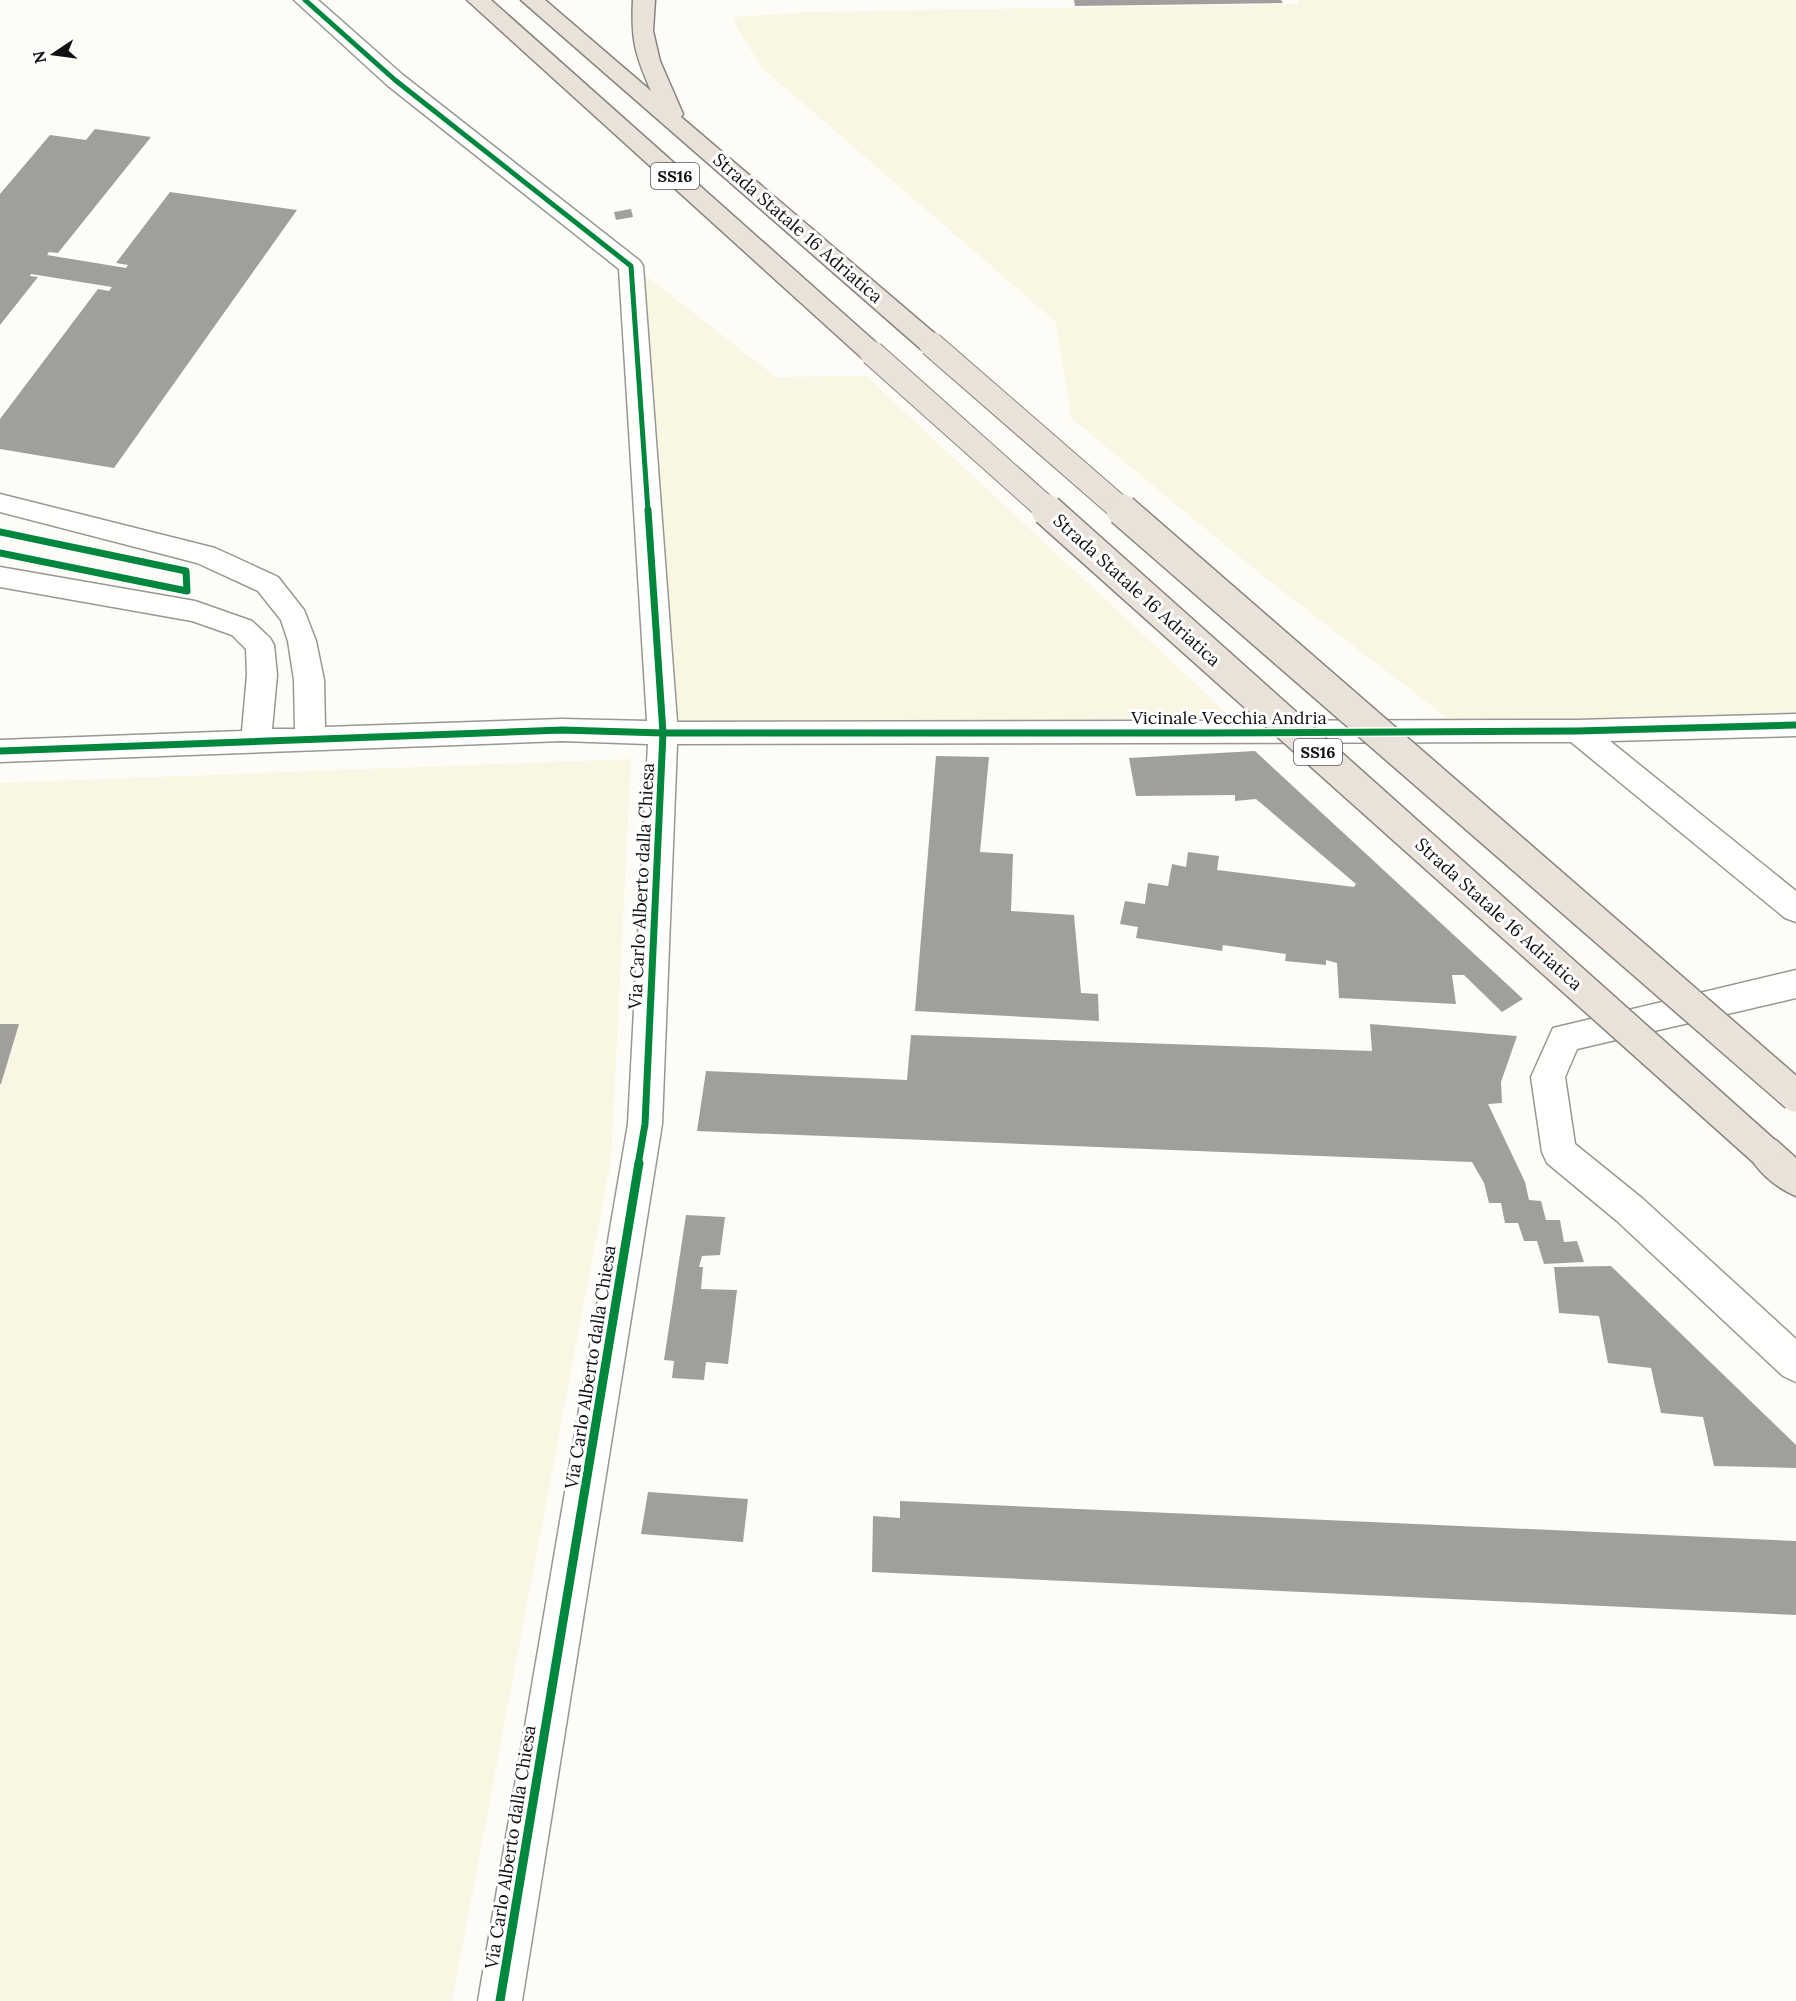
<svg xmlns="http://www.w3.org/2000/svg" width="1796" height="2001" font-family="Lora,serif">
<rect width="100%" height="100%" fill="#fdfcf7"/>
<!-- farmland -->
<g fill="#f9f7e4">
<polygon points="1298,0 1796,0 1796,718 1464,731 1264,577 1071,418 1056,322 762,68 734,23 736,17 807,12 1299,4"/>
<polygon points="630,263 776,377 866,376 1243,728 661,728"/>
<polygon points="631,759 611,1160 452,2001 0,2001 0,783"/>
</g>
<!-- building -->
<g fill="#a19f9c">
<polygon points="1074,0 1281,0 1283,3 1075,6"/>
<polygon points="95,129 151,137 58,253 49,252 47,255 126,268 128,265 116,263 170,192 297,210 114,468 0,449 0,419 98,289 109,291 112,287 31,274 30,276 38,277 0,325 0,194 50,135 86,140"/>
<polygon points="631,209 633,217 616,220 614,212"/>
<polygon points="1255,751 1523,999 1502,1012 1464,975 1452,975 1456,1004 1339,998 1337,963 1326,960 1326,965 1285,961 1286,954 1223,945 1222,951 1136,938 1138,927 1120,924 1125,901 1145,904 1148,883 1168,886 1172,864 1186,867 1188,852 1219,856 1217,870 1354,887 1356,884 1256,799 1235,801 1235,795 1136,796 1129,758"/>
<polygon points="936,756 989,757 980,852 1013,854 1011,911 1074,915 1081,993 1098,994 1099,1021 915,1011"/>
<polygon points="0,1024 19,1024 1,1084 0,1084"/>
<polygon points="1370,1024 1517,1036 1501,1082 1502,1103 1488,1104 1525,1182 1529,1200 1541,1201 1546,1220 1560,1220 1564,1242 1577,1241 1584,1262 1544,1264 1537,1241 1524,1241 1518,1223 1505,1223 1501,1203 1489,1203 1484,1183 1472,1162 697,1131 706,1071 907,1080 911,1035 1372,1051"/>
<polygon points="686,1215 725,1217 720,1255 702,1256 699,1267 703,1267 701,1289 737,1290 728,1364 706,1362 704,1380 672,1378 674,1361 664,1360"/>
<polygon points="1611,1266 1796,1445 1796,1468 1714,1466 1703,1417 1661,1413 1651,1368 1608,1363 1599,1316 1559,1313 1554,1267"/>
<polygon points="648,1492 748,1499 743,1542 641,1534"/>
<polygon points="900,1501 1796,1541 1796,1615 872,1572 873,1516 900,1518"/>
</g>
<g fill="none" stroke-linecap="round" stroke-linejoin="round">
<!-- street casing -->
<g stroke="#979795" stroke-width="3">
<g id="street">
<polygon points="294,0 318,0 403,75 640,261 643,266 677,722 1577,720 1796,714 1796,736 1610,741 1796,891 1796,922 1785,918 1571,742 677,744 662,1124 522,2001 478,2001 628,1124 648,744 562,741 0,762 0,740 242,731 247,675 246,649 232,635 192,621 0,587 0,567 195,601 252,621 270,638 274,645 277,675 272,729 295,729 294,680 288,641 281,620 258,591 197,563 0,512 0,494 215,548 278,577 304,610 316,641 324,680 325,727 562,719 647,721 619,269 387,85"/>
<polygon points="1796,970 1796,998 1577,1049 1565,1077 1575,1144 1643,1199 1796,1339 1796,1382 1783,1376 1617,1221 1547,1163 1542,1152 1531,1077 1553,1028"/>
</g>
</g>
<!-- highway casing -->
<g stroke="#858482" stroke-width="3">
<g id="highway">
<polygon points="467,0 491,0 881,347 885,353 881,359 872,361 863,359"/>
<path d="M521 0H545L651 91C635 54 631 40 633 0H655L653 31 660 61 683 114 681 117 940 338 944 344 940 350 931 352 922 350Z"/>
<path d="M1764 1136 1776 1140 1796 1158V1196C1776 1188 1755 1170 1747 1151L1752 1140Z"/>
</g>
</g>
<!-- street -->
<use href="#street" fill="#fffffe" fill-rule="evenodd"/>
<!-- highway -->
<use href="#highway" fill="#eae1d8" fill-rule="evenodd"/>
<!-- highway-bridge-far1 casing -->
<g stroke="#858482" stroke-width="26" stroke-linecap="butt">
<g id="highway-bridge-far1">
<polyline points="931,344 1123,511"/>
<polyline points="872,353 1049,511"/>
</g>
</g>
<!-- highway-bridge casing -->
<g stroke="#858482" stroke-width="34" stroke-linecap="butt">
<g id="highway-bridge">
<polyline points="1047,510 1764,1151"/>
<polyline points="1122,510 1796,1096"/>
</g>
</g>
<!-- highway-bridge-far1 -->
<use href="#highway-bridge-far1" stroke="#eae1d8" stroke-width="24"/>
<!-- highway-bridge -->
<use href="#highway-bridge" stroke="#eae1d8" stroke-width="31"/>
<!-- cycleway-far2 casing -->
<g stroke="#fff" stroke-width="8">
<polyline id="cycleway-far2" points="305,0 395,80 631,266 648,511"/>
</g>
<!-- cycleway-far1 casing -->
<g stroke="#fff" stroke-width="10">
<g id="cycleway-far1">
<polyline points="0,532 186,571 187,591 0,553"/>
<polyline points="0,751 562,730 663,733 1204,733 1577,731 1796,725"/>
<polyline points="638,1165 645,1124 663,733 648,510"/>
</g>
</g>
<!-- cycleway casing -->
<g stroke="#fff" stroke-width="13">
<polyline id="cycleway" points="500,2001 639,1163"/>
</g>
<!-- cycleway-far2 -->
<use href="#cycleway-far2" stroke="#00873e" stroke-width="5"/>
<!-- cycleway-far1 -->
<use href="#cycleway-far1" stroke="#00873e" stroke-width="7"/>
<!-- cycleway -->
<use href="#cycleway" stroke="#00873e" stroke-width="9"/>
</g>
<g text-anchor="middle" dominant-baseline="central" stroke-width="6" stroke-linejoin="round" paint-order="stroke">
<!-- shield labels -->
<g fill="#fff" stroke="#585858" stroke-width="1.5">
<rect x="651" y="163" width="48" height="26" rx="4.5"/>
<rect x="1294" y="739" width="48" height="26" rx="4.5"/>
</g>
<g font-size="16" font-weight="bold" fill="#111">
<text x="675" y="176">SS16</text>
<text x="1318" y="752">SS16</text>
</g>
<!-- street labels -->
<g font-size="18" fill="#111" stroke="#fff">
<text transform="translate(798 228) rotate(41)">Strada Statale 16 Adriatica</text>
<text transform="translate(1137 590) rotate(42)">Strada Statale 16 Adriatica</text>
<text x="1229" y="717">Vicinale Vecchia Andria</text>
<text transform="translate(641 886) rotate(-87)">Via Carlo Alberto dalla Chiesa</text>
<text transform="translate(1499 914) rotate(42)">Strada Statale 16 Adriatica</text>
<text transform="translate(590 1367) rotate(-81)">Via Carlo Alberto dalla Chiesa</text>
<text transform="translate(510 1847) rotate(-81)">Via Carlo Alberto dalla Chiesa</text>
</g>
</g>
<!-- north arrow -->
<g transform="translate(54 54) rotate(257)" stroke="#ffffff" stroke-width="4.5" paint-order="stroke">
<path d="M0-4.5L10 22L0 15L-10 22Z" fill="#111111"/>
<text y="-9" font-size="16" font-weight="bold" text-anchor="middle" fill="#111111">N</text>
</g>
</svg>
